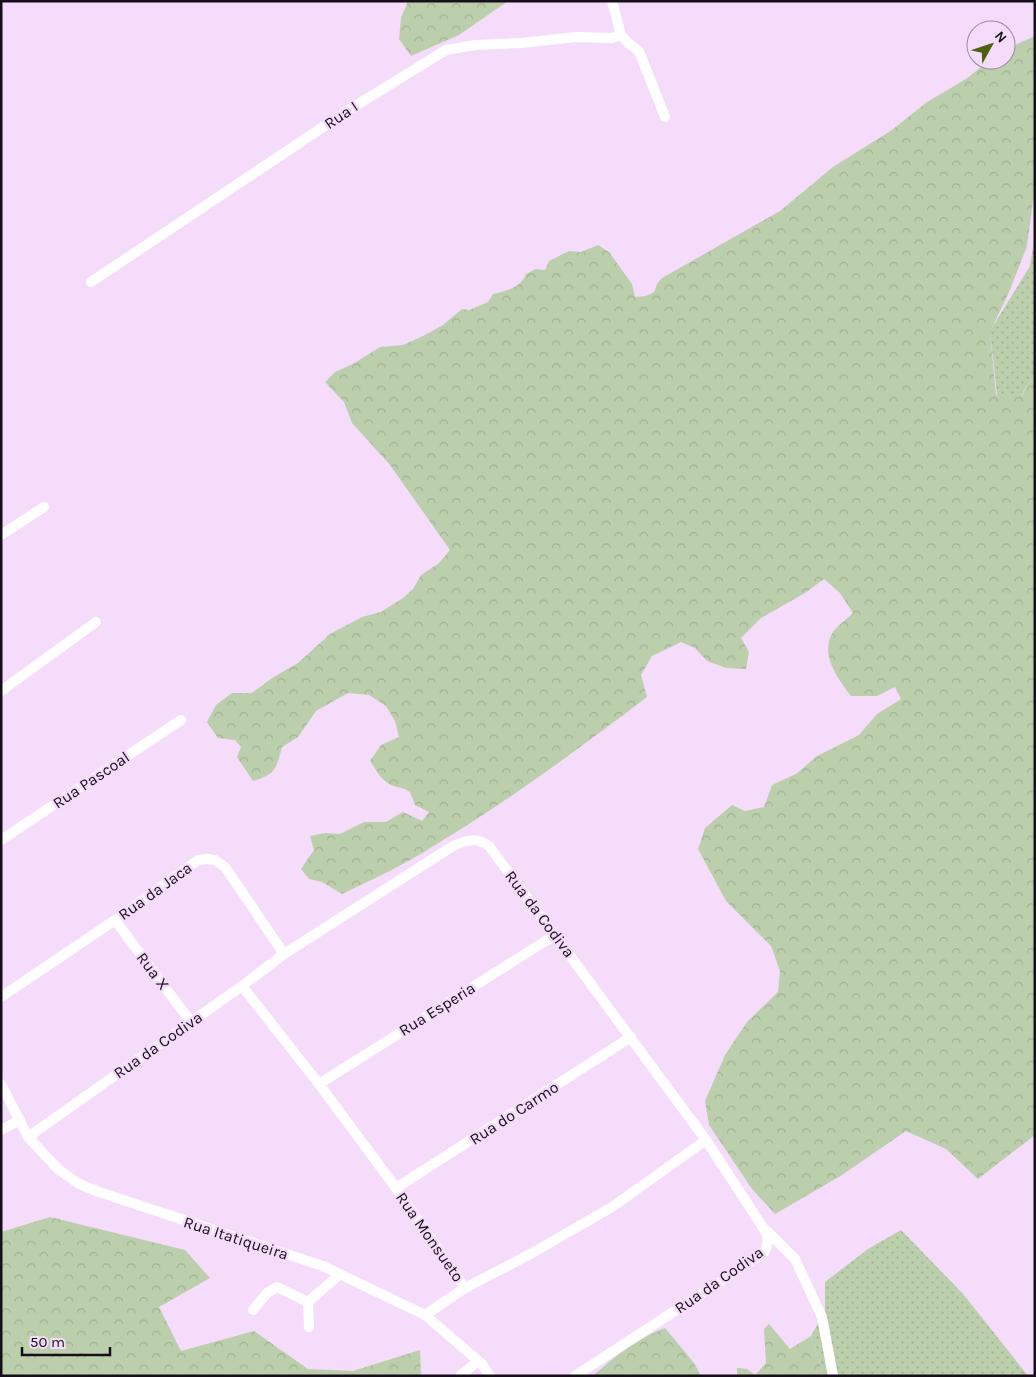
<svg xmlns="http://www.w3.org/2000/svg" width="1036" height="1377" font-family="Karla,sans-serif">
<defs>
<pattern id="green-dots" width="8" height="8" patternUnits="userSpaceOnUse" patternTransform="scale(1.25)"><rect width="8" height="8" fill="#bccfac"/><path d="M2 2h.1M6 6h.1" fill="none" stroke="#a1b193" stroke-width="1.8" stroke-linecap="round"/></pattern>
<pattern id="forest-crowns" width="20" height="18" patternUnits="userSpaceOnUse" patternTransform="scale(1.25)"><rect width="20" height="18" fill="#bccfac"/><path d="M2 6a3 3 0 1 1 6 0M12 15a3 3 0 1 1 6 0" fill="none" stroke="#a1b193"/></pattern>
</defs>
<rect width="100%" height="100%" fill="#f5dcfb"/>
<!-- green -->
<g fill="url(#green-dots)">
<polygon points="1035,235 1035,377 1028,384 1021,395 997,395 990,331 1030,266"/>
<polygon points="901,1230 964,1295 1028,1376 824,1376 811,1336 825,1311 825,1282 868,1249"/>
</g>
<!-- forest -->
<g fill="url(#forest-crowns)">
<polygon points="408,1 508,1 459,35 411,56 399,39 401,18"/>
<path d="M1035 36V198L1033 201 1027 246 1010 290 990 332 996 395H1022L1028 384 1035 377V1135L978 1179 946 1149 906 1131 842 1175 775 1214 752 1189 709 1125 705 1101 725 1055 747 1022 778 992 780 971 771 946 726 901 698 849 705 828 732 805 745 811 764 807 772 785 796 774 817 756 859 735 877 714 901 699 895 687 877 696H851C838 679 819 654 833 632 838 625 847 619 853 613L840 593 824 579 805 593 761 618 741 638 749 652 746 669 726 668 707 661 695 648 681 642 652 656 641 675 647 697C576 751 504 804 427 850 400 867 371 880 342 894L322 882 309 879 301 869 314 850 310 836 325 833 340 834 364 822H386L403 812 422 821 429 812 415 805 410 792C403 787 398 788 391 785 381 780 376 770 370 761L381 745 399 737 395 721 386 706 369 695 348 693 316 711 298 737 282 747C276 769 276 774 253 781L237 757 241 747 235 740 218 738 207 722 216 705 232 693H252L272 678 298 663 330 634 362 617 381 612 403 598 413 589 421 575 438 564 450 550 390 465 352 423 344 402 325 382 335 372 353 364 380 347 403 345 423 336 443 325 462 309 469 310 488 302 493 294C507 290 520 289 526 274L536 269 545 270 549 261 569 251 581 252 598 245 609 252 632 284 635 297 646 296 654 292 657 284 662 278 780 211 833 167 892 130 927 102 966 79 990 60H1006V49Z"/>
<polygon points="50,1217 185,1250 210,1278 159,1307 181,1351 254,1331 308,1369 353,1371 420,1350 421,1376 1,1376 1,1232"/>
<polygon points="769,1324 790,1349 811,1336 824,1376 737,1376 737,1368 747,1369 755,1375 766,1363 764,1329"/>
<path d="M665 1328 694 1363 701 1376H593C612 1358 640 1337 665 1328Z"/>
</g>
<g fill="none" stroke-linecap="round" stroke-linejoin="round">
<!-- street -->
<g stroke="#fff" stroke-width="10">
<polyline points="612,1 621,35 628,43 639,51 665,117"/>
<polyline points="91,282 347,111 446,50 475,45 521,43 576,37 612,38 621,35"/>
<polyline points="1,535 44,507"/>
<polyline points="1,691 96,622"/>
<polyline points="1,840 181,720"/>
<polyline points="115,920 191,1022"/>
<polyline points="242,986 319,1084 396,1188 465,1288 534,1252 612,1207 706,1140"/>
<polyline points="1,997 115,920 198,860 207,859 215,860 225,867 284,954"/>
<polyline points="1,1084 28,1137 58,1169 79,1184 99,1192 323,1266 425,1315 482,1364 490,1376"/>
<polyline points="319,1084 555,935"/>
<polyline points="1,1130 20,1120"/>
<path d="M28 1137 242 986 284 954 453 846C467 840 476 837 489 846L706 1140 764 1229C769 1239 769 1243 764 1253L575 1376"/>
<polyline points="396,1188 631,1037"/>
<polyline points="767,1231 795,1259 822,1317 833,1376"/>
<polyline points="308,1302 309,1327"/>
<polyline points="253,1310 267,1293 277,1287 308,1302 340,1274"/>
<polyline points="425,1315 465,1288"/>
<polyline points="460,1376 478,1361"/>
</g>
</g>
<g text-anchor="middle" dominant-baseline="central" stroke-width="5" stroke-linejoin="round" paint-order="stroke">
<!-- street labels -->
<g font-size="16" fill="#160e18" stroke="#f5dcfb">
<text transform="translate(341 115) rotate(-34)">Rua I</text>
<text transform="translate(91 780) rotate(-34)">Rua Pascoal</text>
<text transform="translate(155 891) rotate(-36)">Rua da Jaca</text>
<text transform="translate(540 914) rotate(53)">Rua da Codiva</text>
<text transform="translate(153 971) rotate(53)">Rua X</text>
<text transform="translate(437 1009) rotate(-32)">Rua Esperia</text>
<text transform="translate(158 1045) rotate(-35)">Rua da Codiva</text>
<text transform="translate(514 1113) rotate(-33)">Rua do Carmo</text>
<text transform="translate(430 1237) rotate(55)">Rua Monsueto</text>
<text transform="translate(236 1238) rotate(18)">Rua Itatiqueira</text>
<text transform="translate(719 1280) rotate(-35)">Rua da Codiva</text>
</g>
</g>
<!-- border -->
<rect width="1036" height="1377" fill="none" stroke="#160e18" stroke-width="5"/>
<!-- north arrow -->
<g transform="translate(991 45) rotate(50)"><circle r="24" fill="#f5dcfb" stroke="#9c8aa0"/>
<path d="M0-4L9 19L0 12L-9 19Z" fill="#4b610d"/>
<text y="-8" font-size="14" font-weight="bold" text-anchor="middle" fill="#160e18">N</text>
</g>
<!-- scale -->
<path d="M22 1347v8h88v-8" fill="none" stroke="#160e18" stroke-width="2.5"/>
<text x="30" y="1347" font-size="15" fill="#160e18" stroke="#f5dcfb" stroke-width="4" paint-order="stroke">50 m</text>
</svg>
